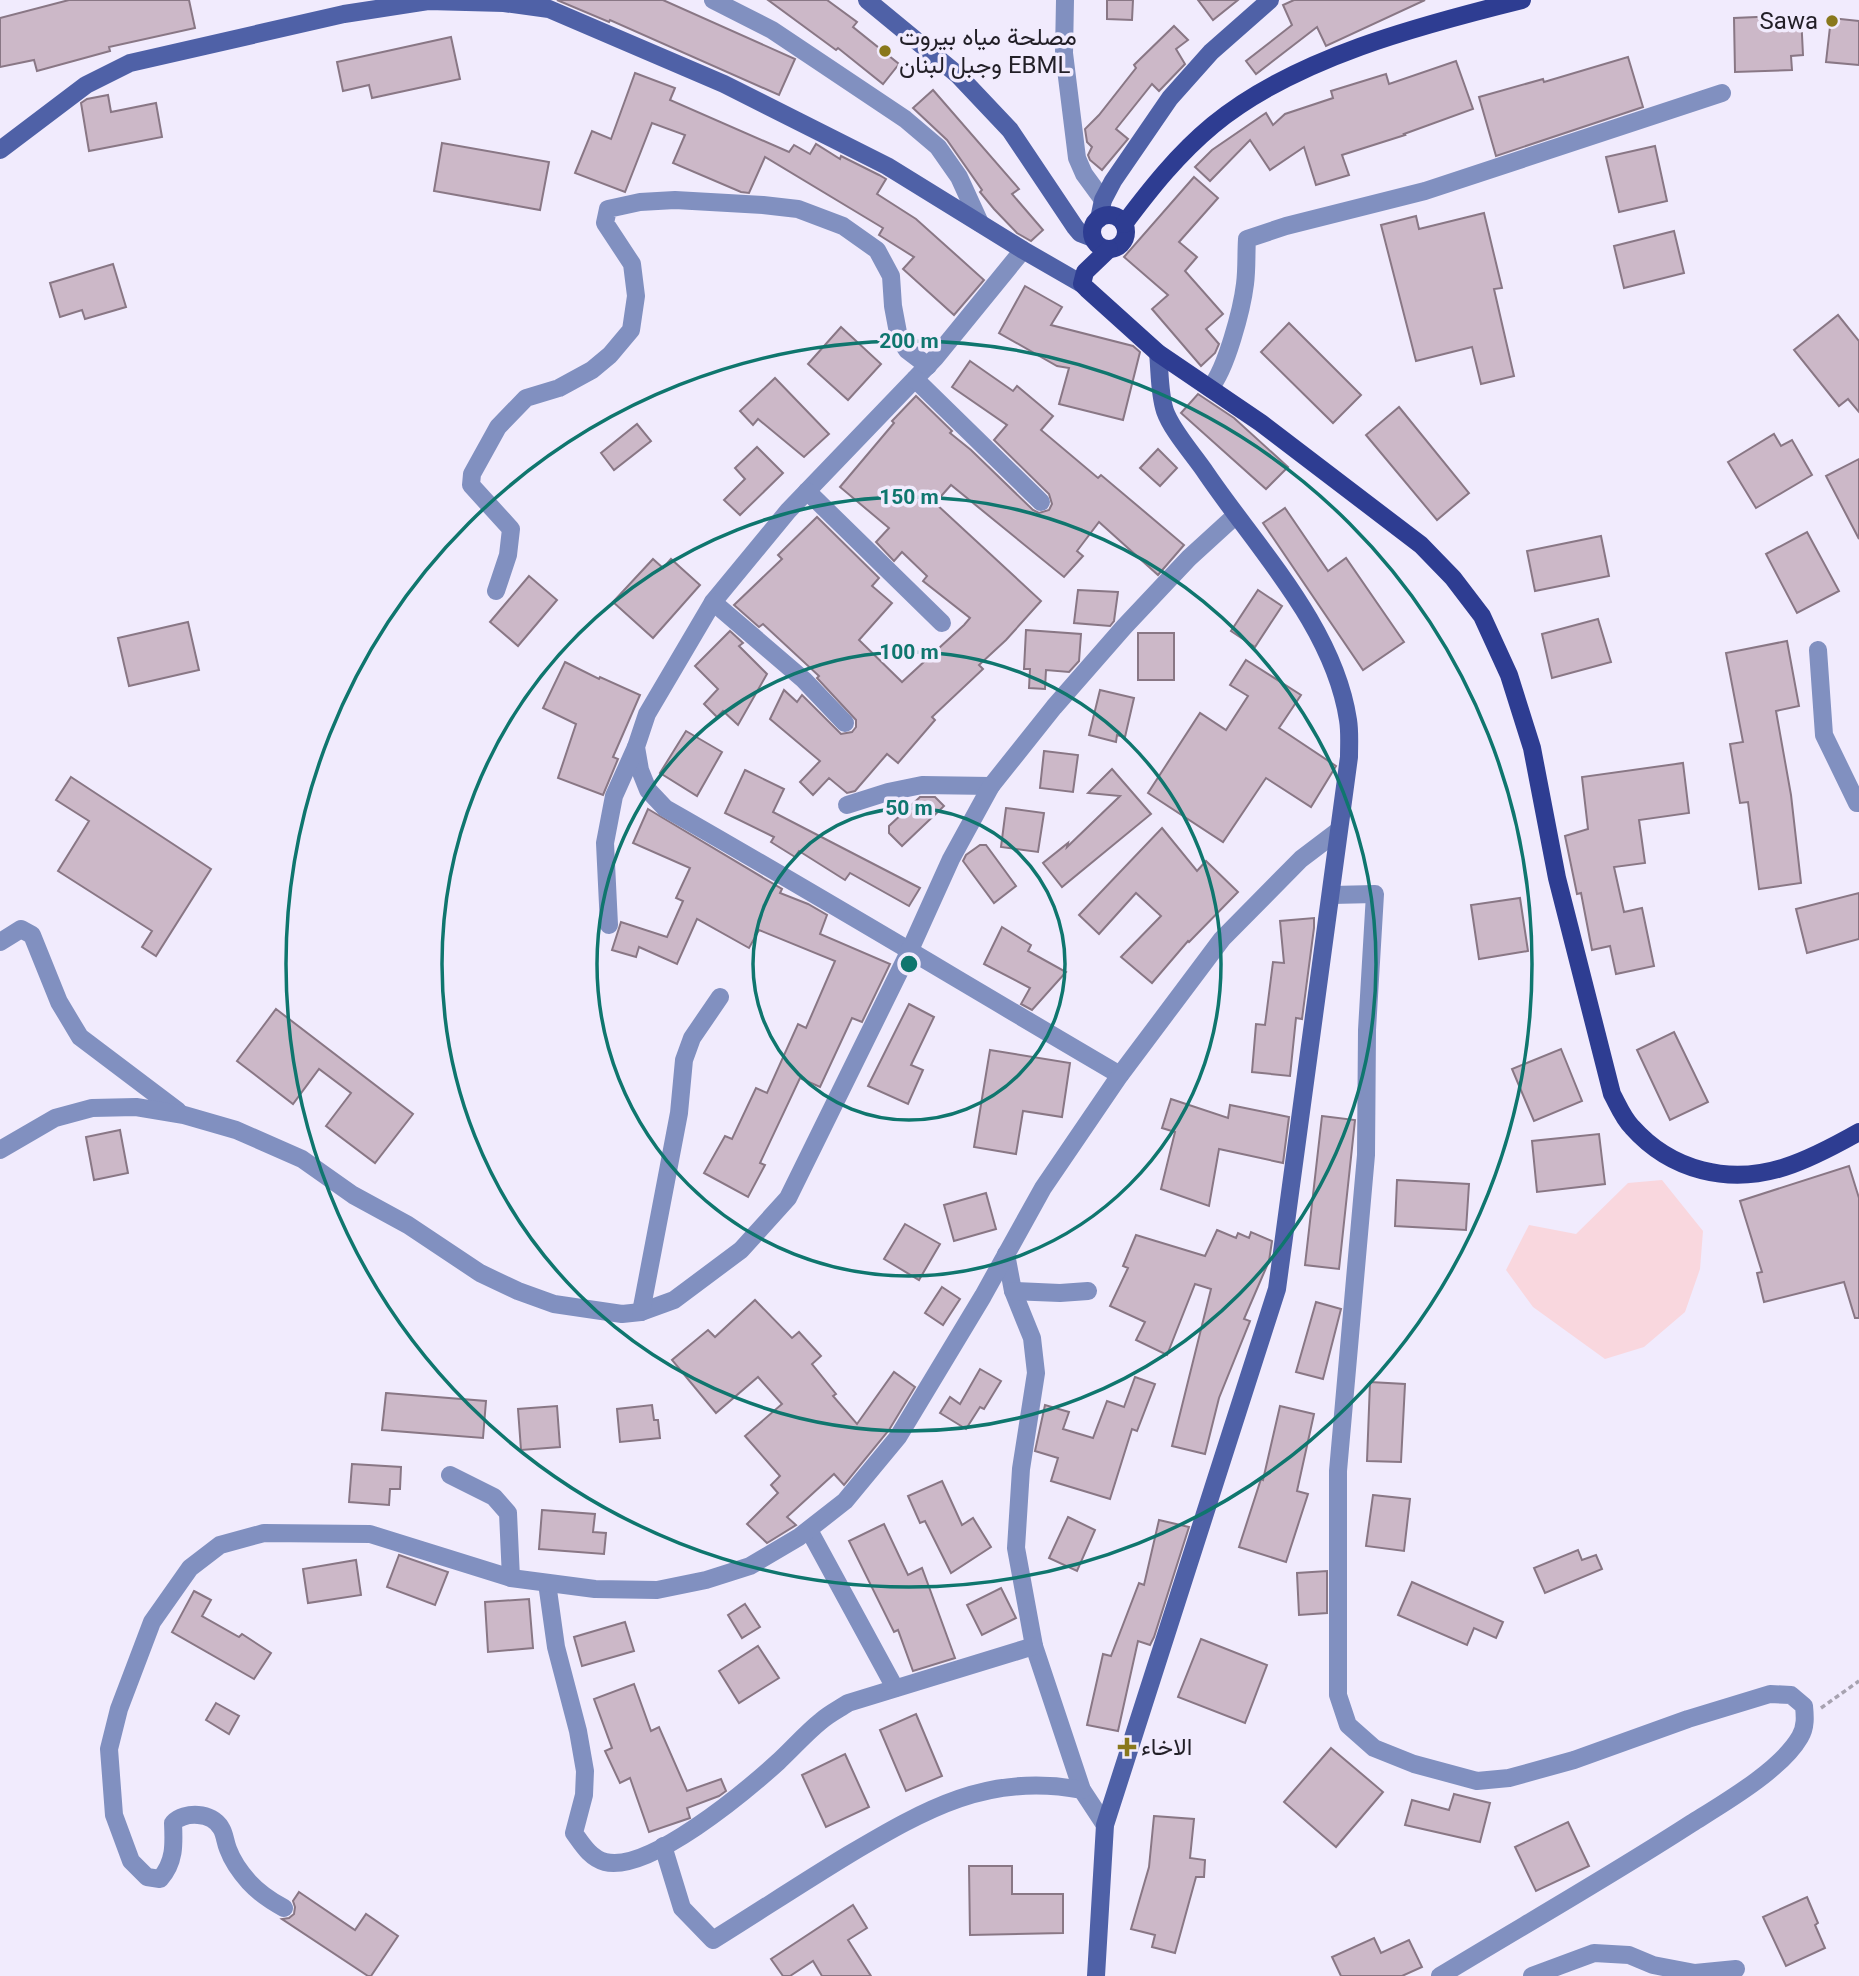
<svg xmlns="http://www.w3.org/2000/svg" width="1859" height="1976" font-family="Roboto,Vazirmatn,sans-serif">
<rect width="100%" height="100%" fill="#f1ebfd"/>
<!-- green -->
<polygon fill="#f9d7de" points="1662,1180 1703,1231 1700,1269 1685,1312 1644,1347 1605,1359 1533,1307 1506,1270 1529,1225 1576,1234 1628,1183"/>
<!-- building -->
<g fill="#ccb8c8" stroke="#897785" stroke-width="2">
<polygon points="69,0 189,0 195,28 109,47 110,51 37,71 34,60 0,67 0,18"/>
<polygon points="557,0 663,0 795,59 779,95 610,20 609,22"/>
<polygon points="768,0 827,0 857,22 853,27 899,64 883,84 838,48 836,50"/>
<polygon points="1107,0 1133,0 1132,20 1107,19"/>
<polygon points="1198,0 1238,0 1213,20"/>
<polygon points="1294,0 1425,0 1326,46 1317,27 1256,74 1246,61 1292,25 1283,5"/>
<polygon points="1801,15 1803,55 1791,56 1792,70 1735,72 1734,18"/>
<polygon points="1831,18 1859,21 1859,65 1826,62"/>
<polygon points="1174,26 1188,40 1176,49 1185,64 1159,91 1152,84 1116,129 1128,139 1102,170 1090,160 1088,155 1092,147 1087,142 1085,129 1099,115 1136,68 1134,65"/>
<polygon points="451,37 460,79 372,98 369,85 343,91 337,62"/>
<polygon points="1628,57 1643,107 1496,156 1479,97 1543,79 1544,82"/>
<polygon points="1456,61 1473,109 1404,134 1405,135 1342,155 1349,175 1316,185 1304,147 1270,170 1250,140 1210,181 1195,167 1212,150 1266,113 1273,125 1285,114 1333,98 1331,91 1386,74 1389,84"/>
<polygon points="635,73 675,88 670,100 789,152 794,145 810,154 816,144 840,159 841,156 879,175 886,179 877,194 916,219 984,280 954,315 903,269 914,257 879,235 883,228 765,157 749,193 741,192 673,163 685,135 652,123 625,192 575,173 592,131 611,139"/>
<polygon points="933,90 1019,189 1012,194 1043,230 1031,241 1017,233 994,209 980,192 982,190 947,140 913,108"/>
<polygon points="108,95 111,112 156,103 162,137 89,151 81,103 87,99"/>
<polygon points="442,143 549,162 540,210 434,191"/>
<polygon points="1655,146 1667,201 1619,212 1606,157"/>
<polygon points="1194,177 1218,198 1179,242 1197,257 1185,271 1223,314 1206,329 1219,344 1215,353 1201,366 1152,309 1168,295 1124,257"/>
<polygon points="1484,213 1502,288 1494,289 1514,376 1481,384 1472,347 1416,361 1381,225 1416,216 1419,229"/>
<polygon points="1674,231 1684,273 1624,288 1614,246"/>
<polygon points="113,264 126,307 85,319 82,310 60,317 50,283"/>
<polygon points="1025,286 1062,307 1051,325 1133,346 1140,352 1123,420 1059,404 1069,368 1057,366 999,333"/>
<polygon points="1838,315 1859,341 1859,412 1848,399 1839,406 1794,350"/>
<polygon points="1289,323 1361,395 1333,423 1261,352"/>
<polygon points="841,327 881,364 848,400 808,364"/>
<polygon points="970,361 1013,391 1017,386 1053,416 1041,430 1098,478 1101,475 1184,545 1158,575 1099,522 1077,551 1083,556 1064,577 951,485 935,503 1041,601 1006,640 979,665 983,669 932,717 935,720 898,763 887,754 855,791 847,793 829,778 813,795 800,782 820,761 770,719 784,690 797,702 802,695 841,734 852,732 856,727 856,720 817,678 819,676 763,624 759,627 734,605 782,559 778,555 817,517 879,578 872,586 892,603 859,640 902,682 964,625 970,618 923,581 927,576 902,552 894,561 876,542 889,528 840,487 894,423 892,421 916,396 952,431 950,433 971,450 1033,510 1039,513 1049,510 1052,504 1049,494 994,440 1007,425 952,387"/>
<polygon points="775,378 829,434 804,457 758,419 753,425 740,411"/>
<polygon points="1198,394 1234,418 1288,467 1266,489 1181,413"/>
<polygon points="1399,407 1469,493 1437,520 1366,435"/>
<polygon points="637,424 651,441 614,470 601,453"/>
<polygon points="1774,434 1781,446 1792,440 1812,475 1756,508 1728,462"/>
<polygon points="757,447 783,473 740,515 724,500 745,479 735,468"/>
<polygon points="1158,449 1177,468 1160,486 1140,468"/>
<polygon points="1859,459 1859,539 1826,476"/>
<polygon points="1285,508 1328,571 1346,558 1404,642 1363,670 1263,523"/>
<polygon points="1807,532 1839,591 1797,613 1766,554"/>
<polygon points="1601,536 1609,576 1535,591 1527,551"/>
<polygon points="653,559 663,568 671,559 700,585 653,638 613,602"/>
<polygon points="529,576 557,600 518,646 490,622"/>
<polygon points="1078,590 1118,592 1114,621 1110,626 1074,623"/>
<polygon points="1258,590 1282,606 1255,647 1231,631"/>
<polygon points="1598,619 1611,662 1552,678 1542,634"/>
<polygon points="188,622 199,670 129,686 118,638"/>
<polygon points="1026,630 1081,634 1079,661 1069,672 1046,670 1045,689 1029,688 1030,669 1024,669"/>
<polygon points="730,631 743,643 739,646 767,674 738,725 723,711 717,717 704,704 718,689 695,666"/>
<rect x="1138" y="633" width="36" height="47"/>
<polygon points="1787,641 1799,706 1776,711 1791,795 1801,883 1759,889 1748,802 1740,803 1730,744 1743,742 1726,653"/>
<polygon points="1246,660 1301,695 1279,728 1336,766 1311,807 1266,778 1223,842 1148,793 1200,713 1226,730 1248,696 1230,685"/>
<polygon points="565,662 599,679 600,677 640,695 613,757 618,759 603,795 558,778 576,724 543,708"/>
<polygon points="1100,690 1134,698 1125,737 1117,735 1116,742 1089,735"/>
<polygon points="686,731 722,752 697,796 660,773"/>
<polygon points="1044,751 1078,755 1073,792 1040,788"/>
<polygon points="1683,763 1689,813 1639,820 1645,863 1614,867 1624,912 1642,908 1654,966 1616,974 1610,946 1592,950 1581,893 1577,894 1565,836 1588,829 1582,777"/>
<polygon points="1112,769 1151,814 1062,887 1043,863 1068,843 1067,847 1120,796 1088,793"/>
<polygon points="745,770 784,789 773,812 920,888 909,906 850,873 845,880 799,851 795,857 771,842 774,837 725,813"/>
<polygon points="71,777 211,869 156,956 142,947 152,931 58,871 89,821 56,800"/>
<polygon points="920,797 935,797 944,806 902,846 889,833 889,826"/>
<polygon points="1006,808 1044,813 1038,852 1001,847"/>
<polygon points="648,809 782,889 780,893 808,904 827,915 820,934 890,964 862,1022 852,1018 820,1087 800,1078 760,1163 765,1165 748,1197 704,1173 725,1136 732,1139 756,1088 767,1093 798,1024 806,1028 835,961 759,930 749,948 697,919 677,964 639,947 636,957 612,950 621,922 667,937 683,901 676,898 690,868 633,843"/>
<polygon points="1162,828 1197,871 1206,861 1238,892 1189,942 1188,941 1152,983 1121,957 1161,916 1136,893 1099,934 1079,915"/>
<polygon points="980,845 986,845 1016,886 994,903 963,861 966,855"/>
<polygon points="1859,893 1859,939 1807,953 1796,909"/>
<polygon points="1520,898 1528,951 1479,959 1471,905"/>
<polygon points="1314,918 1314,928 1302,1019 1296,1018 1290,1076 1252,1072 1256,1024 1265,1025 1273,962 1284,963 1280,921"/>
<polygon points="1002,927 1031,945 1028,951 1066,972 1032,1010 1021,1004 1030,988 984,964"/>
<polygon points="909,1004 934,1017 911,1065 923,1070 908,1104 868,1086"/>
<polygon points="276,1009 413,1114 375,1163 326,1126 351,1093 319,1069 293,1104 237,1061"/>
<polygon points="1674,1032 1708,1102 1670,1120 1637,1050"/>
<polygon points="1561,1049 1582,1101 1534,1121 1512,1069"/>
<polygon points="990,1050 1070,1063 1062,1117 1023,1111 1016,1154 974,1147"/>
<polygon points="1171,1099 1228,1118 1230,1105 1289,1117 1283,1163 1219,1149 1209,1206 1161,1189 1175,1132 1162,1128"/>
<polygon points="1322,1116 1355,1120 1339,1269 1305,1265"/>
<polygon points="120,1130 128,1173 94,1180 86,1137"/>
<polygon points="1599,1134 1605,1184 1537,1192 1532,1141"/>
<polygon points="1849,1166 1859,1198 1859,1318 1855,1318 1844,1282 1764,1302 1757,1273 1762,1272 1740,1201"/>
<polygon points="1397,1180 1469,1184 1466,1230 1395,1226"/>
<polygon points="986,1193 996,1229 954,1241 944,1205"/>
<polygon points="905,1224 940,1244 919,1280 884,1259"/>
<polygon points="1217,1230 1236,1238 1238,1233 1249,1238 1251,1232 1272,1241 1269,1261 1244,1319 1250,1321 1219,1398 1205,1454 1172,1446 1211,1289 1195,1284 1167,1355 1136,1340 1145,1322 1110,1306 1128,1268 1123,1266 1136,1235 1205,1256"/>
<polygon points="942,1287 960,1299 943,1325 925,1313"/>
<polygon points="755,1300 792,1338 799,1332 821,1356 812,1364 836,1394 833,1396 857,1424 894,1372 915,1387 889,1430 844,1485 834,1474 787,1517 796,1525 767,1543 747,1524 778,1493 771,1485 780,1476 745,1436 782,1404 758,1377 716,1413 672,1360 708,1330 715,1337"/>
<polygon points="1316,1302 1341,1309 1323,1379 1296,1372"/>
<polygon points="980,1369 1001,1381 984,1409 980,1407 966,1429 940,1413 950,1397 960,1404"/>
<polygon points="1135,1377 1155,1384 1137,1431 1132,1429 1110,1499 1051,1481 1058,1458 1035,1451 1045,1405 1069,1412 1063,1429 1093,1438 1107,1401 1124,1407"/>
<polygon points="1370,1382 1405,1384 1401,1462 1367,1461"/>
<polygon points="386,1393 486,1401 483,1438 382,1430"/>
<polygon points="652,1405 654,1420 658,1420 660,1438 620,1442 617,1409"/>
<polygon points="557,1406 560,1447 521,1450 518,1409"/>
<polygon points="1280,1406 1314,1414 1297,1491 1308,1494 1286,1562 1239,1547 1261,1479 1263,1480"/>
<polygon points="352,1464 401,1467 400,1489 390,1489 389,1505 349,1502"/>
<polygon points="942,1481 962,1525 973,1518 991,1547 951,1573 925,1521 920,1523 908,1496"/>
<polygon points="1373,1495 1410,1499 1404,1551 1366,1546"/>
<polygon points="542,1510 595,1514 593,1532 606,1533 604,1554 539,1549"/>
<polygon points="1068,1517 1095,1530 1077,1571 1049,1558"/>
<polygon points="1159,1520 1189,1527 1154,1637 1150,1645 1138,1641 1118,1731 1087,1725 1103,1654 1111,1656 1139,1583 1144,1585"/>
<polygon points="884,1524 908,1575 922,1568 955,1658 913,1671 898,1630 894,1632 849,1541"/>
<polygon points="1578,1550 1582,1560 1596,1555 1602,1569 1545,1593 1534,1568"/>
<polygon points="399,1555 448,1572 435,1605 387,1587"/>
<polygon points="356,1560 361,1595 308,1603 303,1569"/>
<polygon points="1327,1571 1327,1613 1299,1615 1297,1573"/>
<polygon points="1412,1582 1503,1622 1496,1638 1474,1628 1467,1645 1398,1615"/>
<polygon points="1001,1588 1016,1618 982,1635 967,1605"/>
<polygon points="194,1591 211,1600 202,1616 239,1637 242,1634 271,1653 254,1679 172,1632"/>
<polygon points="529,1599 533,1648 488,1652 485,1602"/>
<polygon points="745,1604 760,1627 742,1638 728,1615"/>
<polygon points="625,1622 634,1651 582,1666 574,1637"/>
<polygon points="1201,1639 1267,1665 1245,1723 1178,1697"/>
<polygon points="758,1646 779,1678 739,1703 719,1671"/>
<polygon points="634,1684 651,1731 659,1727 687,1791 721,1779 726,1791 719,1796 687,1808 690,1818 649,1832 630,1778 620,1783 605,1751 612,1748 594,1699"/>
<polygon points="216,1703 239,1716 229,1734 206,1720"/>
<polygon points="916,1714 942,1776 906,1791 880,1730"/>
<polygon points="1331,1748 1383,1792 1336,1847 1284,1802"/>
<polygon points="845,1754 869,1807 826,1827 802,1775"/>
<polygon points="1454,1794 1490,1803 1480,1842 1405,1825 1412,1800 1449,1810"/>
<polygon points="1154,1816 1194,1819 1190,1858 1205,1860 1204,1877 1196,1877 1175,1953 1152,1947 1155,1935 1131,1929 1149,1867"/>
<polygon points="1568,1822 1589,1866 1536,1891 1515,1847"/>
<polygon points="969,1866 1012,1866 1012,1894 1063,1894 1063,1933 970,1935"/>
<polygon points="299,1892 355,1930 366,1914 398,1936 371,1976 368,1976 282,1919 289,1918 294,1914 295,1907 293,1901"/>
<polygon points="1807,1897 1818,1923 1815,1925 1825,1948 1786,1966 1763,1917"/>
<polygon points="853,1905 867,1928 848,1940 871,1976 822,1976 813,1961 790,1976 783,1976 771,1959"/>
<polygon points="1374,1938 1381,1953 1409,1940 1422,1967 1402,1976 1341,1976 1332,1957"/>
</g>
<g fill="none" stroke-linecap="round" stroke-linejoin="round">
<!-- path -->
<polyline stroke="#a7a2b0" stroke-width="3.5" stroke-dasharray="5 3.5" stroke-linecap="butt" points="1821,1708 1859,1681"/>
<!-- street -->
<g stroke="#8190c0" stroke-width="18">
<polyline points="713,0 772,30 905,119 938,147 959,177 980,223"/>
<polyline points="1065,0 1064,53 1077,158 1084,174 1103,200"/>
<path d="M1023 250 935 358 788 511 713 602 647 714 636 747 640 770 648 790 665 808C818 895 968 986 1120 1075"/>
<polyline points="915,379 1041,502"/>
<path d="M1210 388C1226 370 1242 309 1245 284 1247 269 1246 254 1247 239L1286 226 1425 191 1722 93"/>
<polyline points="807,491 942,623"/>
<polyline points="496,591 508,555 511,529 471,485 472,474 498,427 526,398 559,388 592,370 610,355 631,330 636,296 632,264 605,223 608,209 640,202 675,200 763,205 798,209 843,226 877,250 891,276 893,306 899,338 907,350 928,366"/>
<polyline points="713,602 804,680 845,723"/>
<polyline points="1818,650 1824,735 1857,803 1859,803"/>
<polyline points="847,805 888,792 922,785 991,786"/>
<path d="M1332 895 1375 894 1367 1030 1366 1155 1338 1471V1695L1348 1725 1374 1748 1414 1764 1477 1781 1509 1778 1574 1760 1688 1719 1770 1694 1791 1695 1804 1706C1805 1716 1806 1727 1800 1737 1781 1770 1724 1803 1692 1823 1610 1876 1524 1925 1440 1976"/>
<polyline points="609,925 605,843 614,796 636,747"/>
<polyline points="0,942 21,929 32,935 59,1002 80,1037 178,1111"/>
<polyline points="0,1150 55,1118 92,1108 136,1107 184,1115 236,1130 302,1159 353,1195 408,1225 480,1273 518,1291 554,1304 622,1314 641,1312 674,1300 741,1250 788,1198 909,952 951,859 991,786 1054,707 1124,627 1189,558 1235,516"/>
<polyline points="1006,1254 1013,1291 1032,1338 1036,1373 1021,1469 1016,1548 1034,1646 1082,1790 1105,1825"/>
<polyline points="1013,1291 1060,1293 1088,1291"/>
<polyline points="641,1312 679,1113 684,1060 692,1038 720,997"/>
<polyline points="450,1475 494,1497 508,1513 511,1578"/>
<polyline points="809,1530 895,1688"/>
<path d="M547 1583 556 1647 578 1731 585 1771 584 1795 574 1833C582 1844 590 1858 605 1862 649 1873 746 1791 778 1762 793 1748 806 1733 821 1721 829 1714 839 1709 848 1703L1034 1646"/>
<path d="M663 1846 682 1908 713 1940C758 1912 802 1883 848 1855 926 1809 989 1772 1082 1790"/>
<path d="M284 1908C271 1901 259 1893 249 1882 241 1873 232 1860 228 1849 225 1842 225 1834 221 1828 212 1812 185 1811 173 1823 174 1844 175 1862 160 1879L147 1877 131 1861 114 1815 109 1749 119 1709 152 1622 190 1568 220 1545 264 1533 370 1534 511 1578 595 1589 657 1590 706 1580 750 1566 799 1537 845 1501 898 1437 983 1296 1043 1188 1120 1075 1222 939 1301 859 1338 831"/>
<polyline points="1532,1976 1594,1953 1629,1955 1653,1965 1695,1973 1736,1969"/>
</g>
<!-- secondary -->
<g stroke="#4f61a7" stroke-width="18">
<polyline points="867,0 958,75 1010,130 1075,227 1080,233 1093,238"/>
<polyline points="0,150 86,85 130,63 344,14 428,1 504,3 549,9 724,84 887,166 1023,250 1082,284"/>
<polyline points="1099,219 1103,200 1113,181 1170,98 1211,52 1270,0"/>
<path d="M1096 1976 1105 1825 1277 1289 1349 757C1349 745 1350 732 1348 720 1334 627 1257 548 1206 473 1194 455 1172 431 1165 411 1159 393 1160 371 1158 353"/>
</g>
<!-- primary -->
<g stroke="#2e3d92" stroke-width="18">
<circle cx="1109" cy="232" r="17"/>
<path d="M1124 224C1151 188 1178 154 1213 125 1294 58 1421 25 1522 0"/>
<path d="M1109 249 1085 272 1082 284 1087 289 1158 353 1261 423 1421 545 1453 578 1482 616 1509 675 1532 748 1557 878 1612 1094C1618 1105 1623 1118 1632 1127 1671 1171 1729 1185 1785 1167 1810 1159 1836 1145 1859 1132"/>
</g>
</g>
<!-- distance rings -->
<g fill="none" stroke="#0f766e" stroke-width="3.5">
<circle cx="909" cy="964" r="156"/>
<circle cx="909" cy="964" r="312"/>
<circle cx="909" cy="964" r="467"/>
<circle cx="909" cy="964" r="623"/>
</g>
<!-- markers -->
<g fill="#89781c" stroke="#f1ebfd" stroke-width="2.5">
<circle cx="1832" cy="21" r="7"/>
<circle cx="885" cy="51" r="7"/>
<path d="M1123.5 1736.5h7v7h7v7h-7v7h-7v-7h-7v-7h7z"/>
</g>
<g text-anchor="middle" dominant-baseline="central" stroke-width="7" stroke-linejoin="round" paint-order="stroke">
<!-- poi labels -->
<g font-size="24" fill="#221f27" stroke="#f1ebfd" text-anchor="start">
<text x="1818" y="21" text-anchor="end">Sawa</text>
<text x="899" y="37">مصلحة مياه بيروت<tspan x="899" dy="28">وجبل لبنان EBML</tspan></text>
<text x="1141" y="1747">الاخاء</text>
</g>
</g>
<circle cx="909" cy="964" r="10" fill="#0f766e" stroke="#f1ebfd" stroke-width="3.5"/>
<g font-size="21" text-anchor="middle" font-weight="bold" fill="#0f766e" stroke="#f1ebfd" stroke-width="7" stroke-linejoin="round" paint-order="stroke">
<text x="909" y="348">200 m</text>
<text x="909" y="504">150 m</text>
<text x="909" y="659">100 m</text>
<text x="909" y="815">50 m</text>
</g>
</svg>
